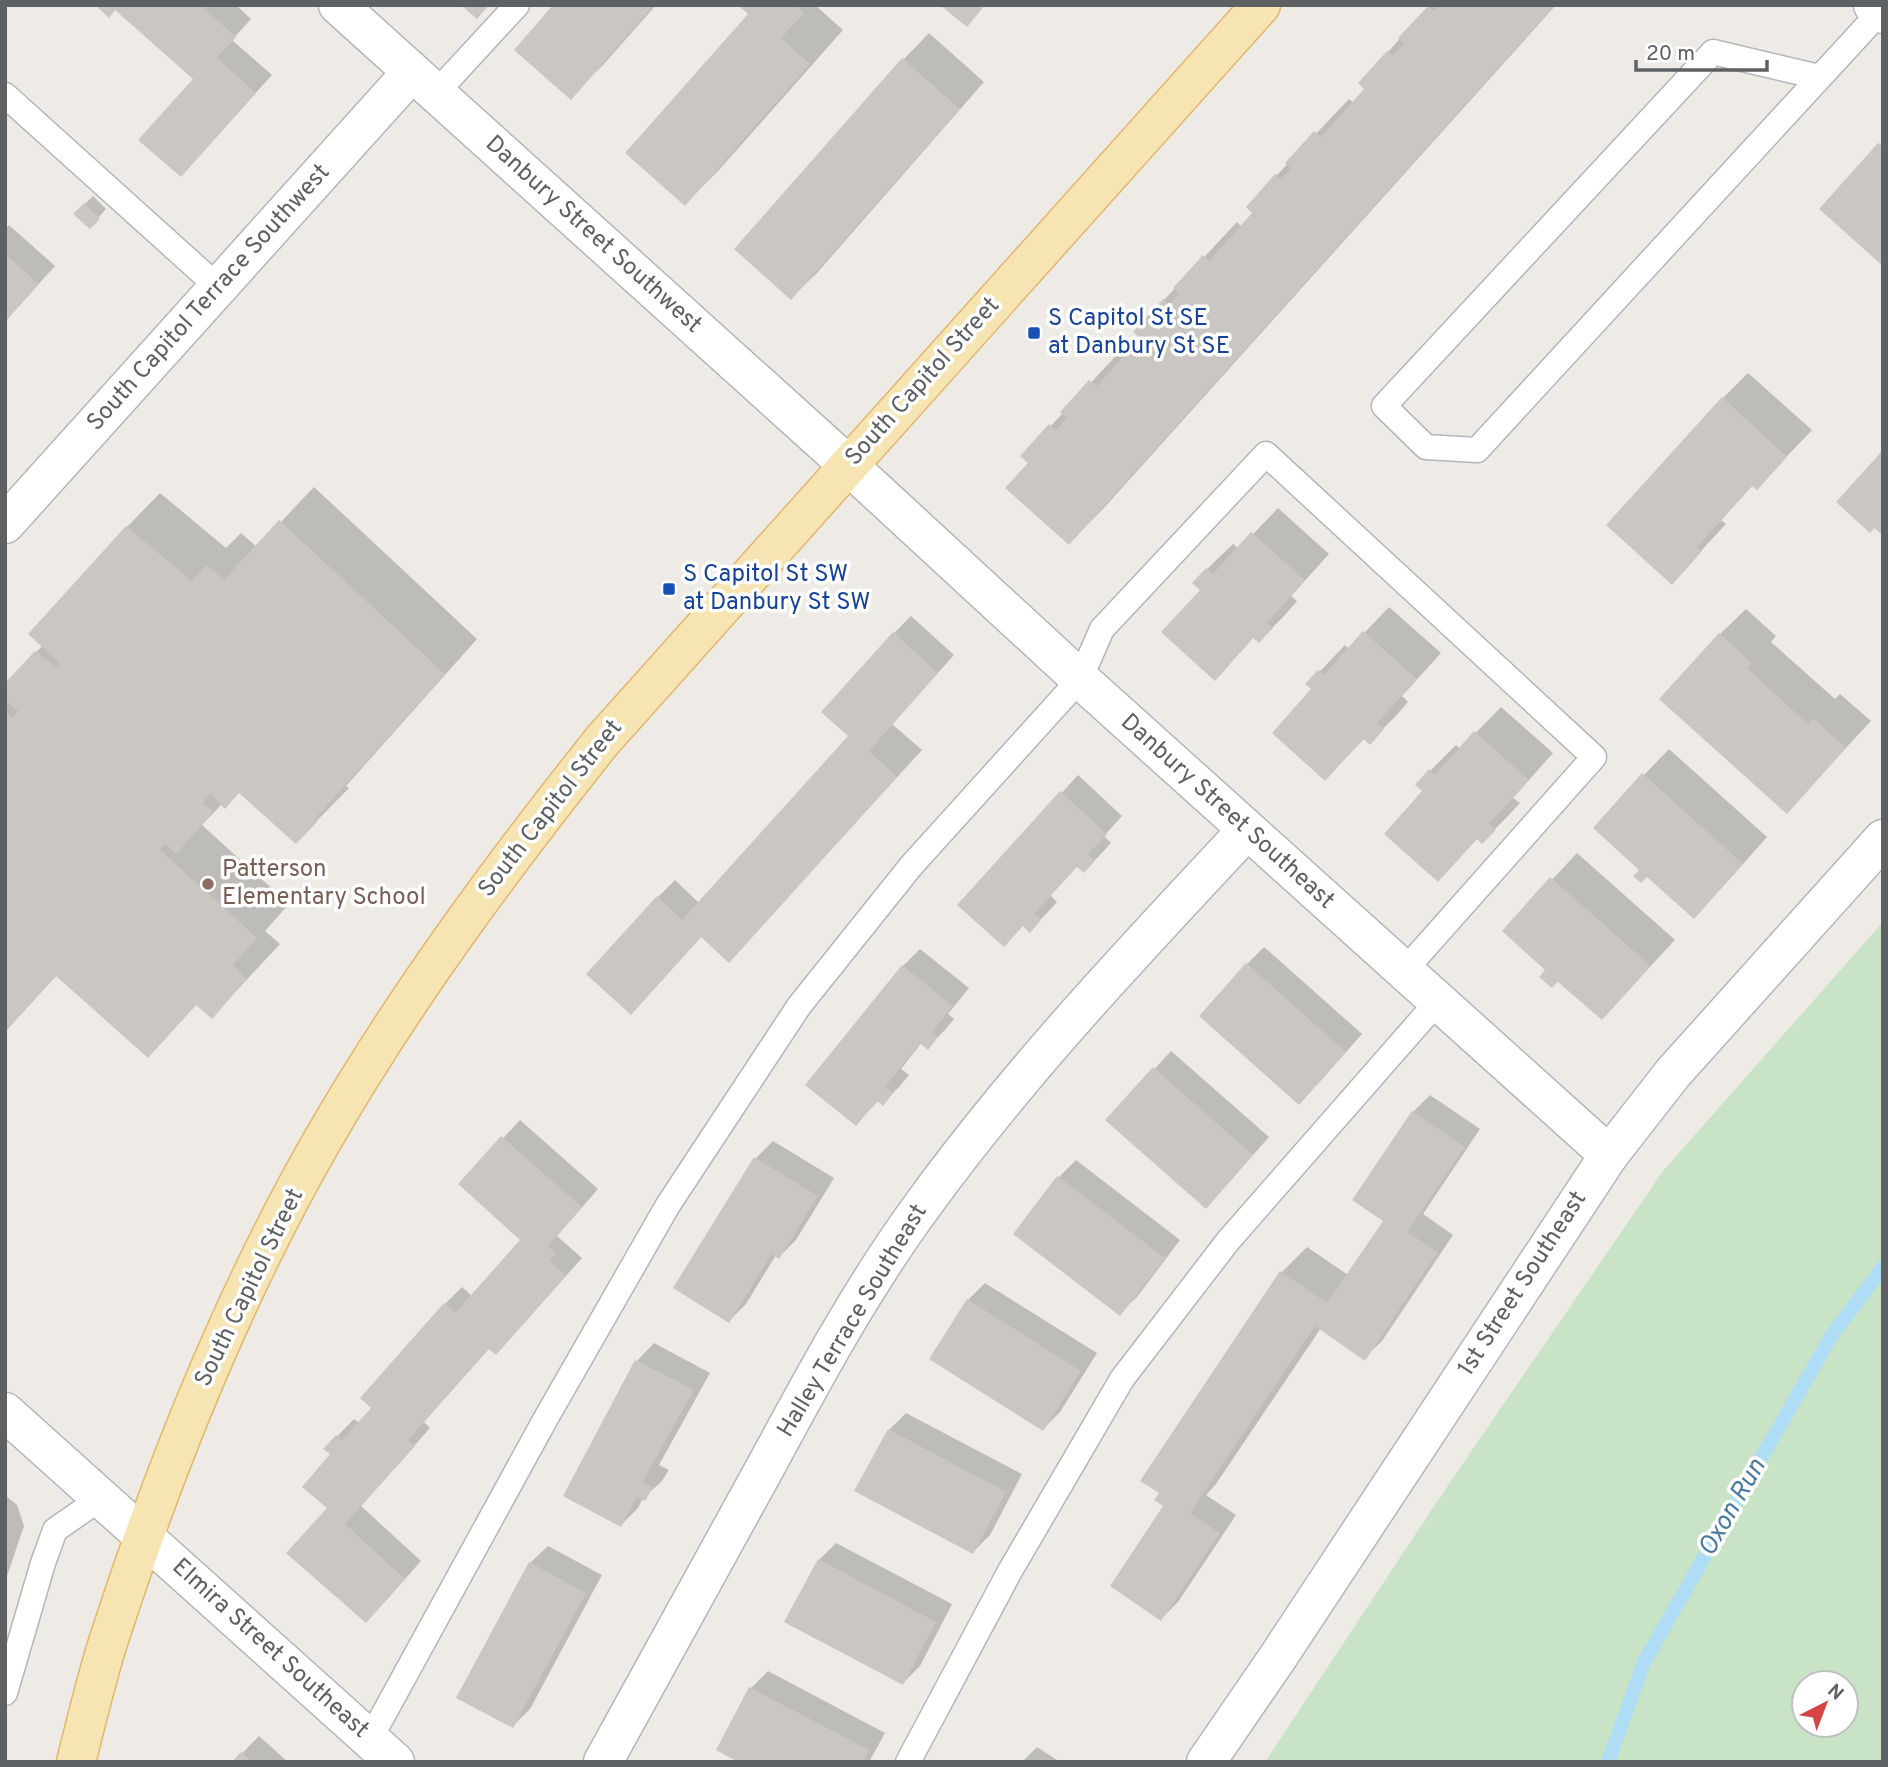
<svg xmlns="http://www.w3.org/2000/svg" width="1888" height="1767" font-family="Overpass,sans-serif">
<rect width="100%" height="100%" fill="#eeebe6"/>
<!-- green -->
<path fill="#c8e3c5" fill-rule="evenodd" d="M1883 922V1762H1265L1436 1503 1663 1171ZM1804 1683H1846V1725H1804Z"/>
<!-- shadow -->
<g fill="#0003">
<polygon points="97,5 236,5 251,19 232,40 272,75 181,175 195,79 116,8"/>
<polygon points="556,5 656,5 604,64 570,97"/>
<polygon points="741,5 815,5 843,30 719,170 685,204 750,14"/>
<polygon points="1430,5 1556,5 1103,509 1069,543 1030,463 1023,456 1124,347 1130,352 1143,338 1164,300 1237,222 1242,227 1255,213 1276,176 1349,99 1354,103 1367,89 1388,52"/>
<polygon points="929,33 984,82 817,273 791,298 737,249 904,59"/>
<polygon points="93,196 106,209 90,227 75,214"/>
<polygon points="9,225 55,266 5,321 5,229"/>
<polygon points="1748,373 1812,430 1757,488 1753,485 1721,520 1726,524 1672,582 1723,398"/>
<polygon points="314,487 477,639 346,786 349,788 296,842 240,792 222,804 202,825 289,904 265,931 280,944 212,1017 197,1004 148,1055 57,975 5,1032 5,686 43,645 127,527 160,493 226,548 241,533 257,547"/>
<polygon points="1278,508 1329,554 1291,596 1297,601 1285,615 1259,641 1254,637 1240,653 1202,590 1207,569 1233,544 1239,549"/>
<polygon points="1389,607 1441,653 1402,696 1408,702 1395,717 1369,742 1365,738 1325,779 1314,689 1308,684 1345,645 1349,649"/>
<polygon points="1746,609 1776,636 1771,642 1835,699 1840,694 1871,721 1787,811 1720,634"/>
<polygon points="911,616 954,655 892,724 922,750 729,961 702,936 648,995 658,897 675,880 699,903 850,736 894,633"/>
<polygon points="1501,707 1553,753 1513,798 1520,803 1508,816 1482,842 1478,838 1438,880 1424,791 1430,771 1456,745 1460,749"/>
<polygon points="1669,749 1767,837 1719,891 1642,870 1644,775"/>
<polygon points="1078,775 1122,816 1104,836 1111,843 1101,854 1084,871 1078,865 1050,895 1057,902 1047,913 1030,930 1024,924 959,905"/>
<polygon points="1577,853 1675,940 1602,1018 1504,931"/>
<polygon points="1264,947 1362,1034 1316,1086 1247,964"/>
<polygon points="920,949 969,988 948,1014 954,1019 945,1030 928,1047 922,1042 901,1069 909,1075 900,1086 883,1103 879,1100 856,1124 807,1085 903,966"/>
<polygon points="1171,1051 1269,1137 1223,1189 1108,1120"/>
<polygon points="1430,1095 1480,1129 1423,1214 1453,1235 1382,1341 1364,1358 1321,1328 1216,1484 1206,1495 1236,1515 1178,1602 1161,1619 1165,1506 1281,1273 1307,1247 1348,1275 1385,1220 1413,1112"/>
<polygon points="520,1120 598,1189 557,1236 582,1258 513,1335 490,1347 424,1422 430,1428 361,1506 421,1561 383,1604 329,1508 333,1454 326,1448 354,1419 359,1423 373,1408 445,1304 462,1287 472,1296 523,1240 461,1184"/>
<polygon points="773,1141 834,1178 796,1240 779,1257 776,1255 746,1304 729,1321 675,1288 756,1158"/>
<polygon points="1076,1160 1180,1240 1137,1297 1119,1314 1015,1234 1059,1177"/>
<polygon points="985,1283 1097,1353 1060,1412 1043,1429 968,1300"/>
<polygon points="654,1343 710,1373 659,1465 669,1470 661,1482 643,1498 638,1508 621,1525 565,1496 637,1361"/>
<polygon points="906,1413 1022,1474 990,1535 973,1552 889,1430"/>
<polygon points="5,1495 17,1505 24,1526 5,1582"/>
<polygon points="836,1543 952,1604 920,1666 903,1683 819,1560"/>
<polygon points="548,1546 602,1575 530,1709 513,1726 530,1563"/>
<polygon points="768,1671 885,1733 869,1762 742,1762 718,1749 751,1688"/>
<polygon points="259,1736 288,1762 234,1762"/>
<polygon points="1037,1747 1060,1762 1022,1762"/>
</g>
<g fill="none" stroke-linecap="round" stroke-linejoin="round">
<!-- stream -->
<polyline stroke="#aeddf5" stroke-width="14" points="1608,1762 1644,1662 1832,1335 1883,1267"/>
</g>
<!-- building -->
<g fill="#cac6c2">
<polygon points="95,5 200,5 236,37 217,58 256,93 181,177 138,140 193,79 115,10 109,18"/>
<polygon points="461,5 489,5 477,19"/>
<polygon points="553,5 654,5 571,100 514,50"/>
<polygon points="738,5 796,5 804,13 781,38 810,64 685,206 625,153 748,14"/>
<polygon points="940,5 985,5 967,27"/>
<polygon points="1439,5 1555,5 1069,545 1005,488 1028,463 1020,456 1049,424 1056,430 1067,418 1060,412 1089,380 1097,386 1140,338 1133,332 1163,299 1169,305 1179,293 1173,288 1203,255 1209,261 1252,213 1246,207 1275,174 1281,180 1291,168 1285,163 1314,131 1321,137 1364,89 1358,83 1387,51 1393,56 1404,44 1398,38 1428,6 1434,11"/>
<polygon points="902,58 960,109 791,300 734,249"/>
<polygon points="1878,143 1883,146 1883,266 1819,209"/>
<polygon points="84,203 100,219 90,229 73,214"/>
<polygon points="5,254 39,284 5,322"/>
<polygon points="1722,397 1787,457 1757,490 1752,486 1697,547 1702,551 1672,585 1606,525"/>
<polygon points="1883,450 1883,535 1874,528 1870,533 1836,502"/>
<polygon points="279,520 445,674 314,820 317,822 296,844 239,793 225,809 210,794 203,803 213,812 176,854 165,844 160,850 257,938 233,965 247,979 212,1019 196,1005 148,1058 56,976 5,1031 5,712 12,718 18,711 5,700 5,683 35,651 56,667 60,663 28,634 126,526 192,581 207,565 224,580"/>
<polygon points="1251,532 1305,580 1267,623 1273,628 1259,643 1253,638 1215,681 1161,632 1200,590 1192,583 1206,568 1213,574"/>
<polygon points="1363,631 1417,679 1377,723 1384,729 1370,745 1363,739 1325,781 1272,733 1311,689 1305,684 1318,670 1324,675"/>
<polygon points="893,632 938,673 869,751 897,777 729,963 701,937 631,1015 586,974 657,896 682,920 848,736 821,712"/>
<polygon points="1719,633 1752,663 1747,668 1762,682 1808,724 1813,718 1846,748 1787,814 1659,699"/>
<polygon points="1474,731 1529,780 1489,824 1496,830 1482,844 1477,839 1438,882 1384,834 1422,791 1415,785 1429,769 1435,775"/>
<polygon points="1642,773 1743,864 1694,919 1647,877 1641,883 1633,876 1639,870 1593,828"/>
<polygon points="1060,791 1107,834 1088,854 1095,861 1084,873 1077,867 1034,914 1041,920 1030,933 1023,926 1004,947 957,905"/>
<polygon points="1550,877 1651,966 1602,1020 1558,982 1552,988 1539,977 1545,970 1502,931"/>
<polygon points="1246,963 1346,1052 1299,1105 1199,1016"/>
<polygon points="902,965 953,1006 932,1032 938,1037 928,1050 920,1043 885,1087 893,1093 883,1106 877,1101 856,1126 805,1085"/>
<polygon points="1153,1067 1253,1155 1206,1209 1105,1120"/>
<polygon points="1412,1111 1465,1147 1407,1232 1438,1252 1365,1361 1315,1326 1190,1513 1220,1533 1161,1621 1110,1586 1163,1506 1154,1500 1159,1493 1140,1481 1280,1271 1327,1303 1383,1221 1352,1200"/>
<polygon points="501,1136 582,1207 548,1246 556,1254 549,1261 566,1276 496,1355 489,1349 408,1440 415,1446 345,1524 405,1579 366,1623 286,1553 327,1508 302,1487 330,1454 323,1449 336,1435 342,1440 371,1408 360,1398 444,1303 455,1313 520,1240 458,1184"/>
<polygon points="754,1157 818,1196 779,1259 772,1254 729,1323 673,1288"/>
<polygon points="1057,1176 1165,1258 1120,1316 1013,1234"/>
<polygon points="967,1299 1081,1371 1043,1431 929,1359"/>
<polygon points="635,1360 694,1390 644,1479 643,1482 653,1487 645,1501 637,1497 621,1527 563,1496"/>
<polygon points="888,1429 1006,1492 973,1554 854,1491"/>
<polygon points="818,1559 936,1622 903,1685 784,1622"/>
<polygon points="529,1562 586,1593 513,1728 456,1698"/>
<polygon points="749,1687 869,1750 863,1762 738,1762 716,1750"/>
<polygon points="241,1752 252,1762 232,1762"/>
</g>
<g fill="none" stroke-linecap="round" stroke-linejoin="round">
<!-- lane casing -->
<g stroke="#b3b6b9" stroke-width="27">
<g id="lane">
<polyline points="1819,77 1713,52 1384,406 1426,447 1477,450 1880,12"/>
<polyline points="436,93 517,5"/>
<polyline points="5,95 218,287"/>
<polyline points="5,1693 43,1563 55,1530 101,1498"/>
<polyline points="370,1739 546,1418 668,1205 799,1006 911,866 1080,679 1102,629 1266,454 1594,757 1404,971"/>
<polyline points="908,1762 1010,1571 1122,1379 1228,1241 1438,1001"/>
</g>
</g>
<!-- street casing -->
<g stroke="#b3b6b9" stroke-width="41">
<g id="street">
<polyline points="338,5 848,465 1080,679 1609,1155"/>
<polyline points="1873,5 1883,14"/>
<polyline points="5,524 412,72"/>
<polyline points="5,1412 395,1762"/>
<path d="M603 1762C657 1663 712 1565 766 1466 814 1377 862 1288 922 1206 1020 1071 1134 951 1247 830"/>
<polyline points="1206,1762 1278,1657 1609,1155 1673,1073 1883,839"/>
</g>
</g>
<!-- primary casing -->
<g stroke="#e2b66b" stroke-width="41">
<path id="primary" d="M76 1762C87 1719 97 1675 111 1633 166 1464 233 1296 322 1141 403 1000 500 869 602 741L1261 5"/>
</g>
<!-- lane -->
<use href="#lane" stroke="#fff" stroke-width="24"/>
<!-- street -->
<use href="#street" stroke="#fff" stroke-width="38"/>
<!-- primary -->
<use href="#primary" stroke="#f6e5b3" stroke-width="38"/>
</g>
<!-- markers -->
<g fill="#1a4fb4" stroke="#fff" stroke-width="2.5">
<rect x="1027" y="326" width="14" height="14" rx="3.5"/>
<rect x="662" y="582" width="14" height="14" rx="3.5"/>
</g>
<circle fill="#8d6e63" stroke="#fff" stroke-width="2.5" cx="208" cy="884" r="7"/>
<g text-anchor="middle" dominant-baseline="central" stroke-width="7" stroke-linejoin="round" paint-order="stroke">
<!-- street labels -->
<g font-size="24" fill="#5d6164" stroke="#fff">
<text transform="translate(593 235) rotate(42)">Danbury Street Southwest</text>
<text transform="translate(209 298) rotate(-48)">South Capitol Terrace Southwest</text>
<text transform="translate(923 382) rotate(-48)">South Capitol Street</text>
<text transform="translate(551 809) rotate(-52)">South Capitol Street</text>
<text transform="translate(1227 812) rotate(42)">Danbury Street Southeast</text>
<text transform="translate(1523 1284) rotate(-57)">1st Street Southeast</text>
<text transform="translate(250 1288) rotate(-64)">South Capitol Street</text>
<text transform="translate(853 1321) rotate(-59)">Halley Terrace Southeast</text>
<text transform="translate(270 1649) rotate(42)">Elmira Street Southeast</text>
</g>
<!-- transit labels -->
<g font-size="24" fill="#164399" stroke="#fff" text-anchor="start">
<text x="1048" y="319">S Capitol St SE<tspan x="1048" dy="28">at Danbury St SE</tspan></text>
<text x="683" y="575">S Capitol St SW<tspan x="683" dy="28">at Danbury St SW</tspan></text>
</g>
<!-- education labels -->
<g font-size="24" fill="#785e54" stroke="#fff" text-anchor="start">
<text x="222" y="870">Patterson<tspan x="222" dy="28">Elementary School</tspan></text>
</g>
<!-- water labels -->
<g font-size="26" font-style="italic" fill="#497a9d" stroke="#fff">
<text transform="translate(1733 1508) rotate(-60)">Oxon Run</text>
</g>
</g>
<!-- border -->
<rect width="1888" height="1767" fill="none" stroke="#5d6164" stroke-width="14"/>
<!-- north arrow -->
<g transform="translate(1825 1704) rotate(42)"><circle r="33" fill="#ffffff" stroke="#bec0c1" stroke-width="2"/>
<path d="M0-5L12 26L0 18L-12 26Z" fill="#d64446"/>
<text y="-10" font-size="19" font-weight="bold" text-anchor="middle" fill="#5d6164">N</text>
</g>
<!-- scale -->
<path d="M1636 60v10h131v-10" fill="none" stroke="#5d6164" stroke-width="3.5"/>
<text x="1646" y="60" font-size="21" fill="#5d6164" stroke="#ffffff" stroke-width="5" paint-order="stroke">20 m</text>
</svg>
